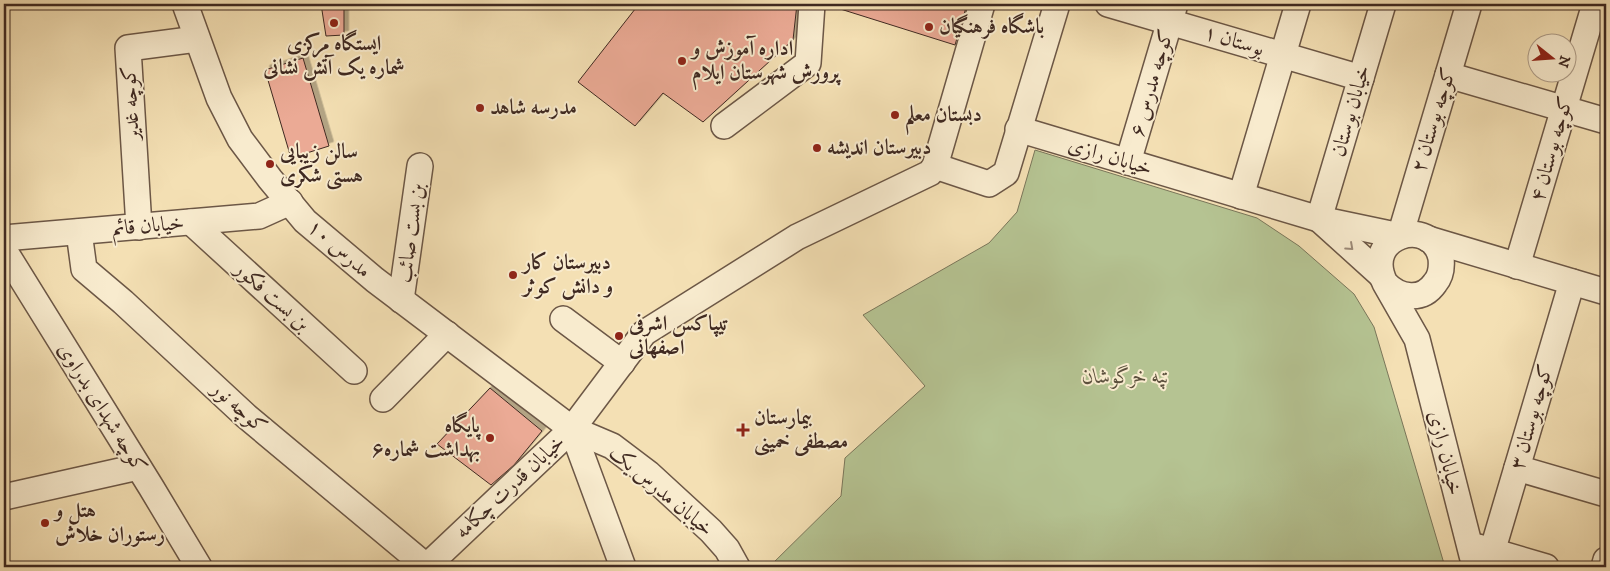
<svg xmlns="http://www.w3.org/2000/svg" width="1610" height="571" font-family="'IM FELL DW Pica',Amiri,serif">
<defs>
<filter id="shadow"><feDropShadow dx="4.5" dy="-4.5" stdDeviation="0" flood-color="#0004"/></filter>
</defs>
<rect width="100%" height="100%" fill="#f4e0b4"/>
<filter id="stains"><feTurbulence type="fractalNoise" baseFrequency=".004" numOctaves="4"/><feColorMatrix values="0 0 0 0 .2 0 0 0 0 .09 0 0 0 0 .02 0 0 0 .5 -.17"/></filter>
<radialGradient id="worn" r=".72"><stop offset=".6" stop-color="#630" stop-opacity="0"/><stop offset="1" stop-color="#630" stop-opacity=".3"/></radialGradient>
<!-- green -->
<polygon fill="#b5c392" stroke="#7a765a" points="1035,150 1257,218 1299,246 1354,294 1374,327 1445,567 769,567 841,496 845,458 925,386 863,315 989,243 1017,212"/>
<!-- building -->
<g fill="#ebaa95" stroke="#3f2921" filter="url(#shadow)">
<polygon points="321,4 344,4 344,35 326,36"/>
<polygon points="639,4 797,4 793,40 703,122 663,93 635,126 578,82"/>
<polygon points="835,4 967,4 955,45 834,7"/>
<polygon points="303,58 329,146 291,158 265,70"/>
<polygon points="490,388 542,431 514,465 491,485 437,444"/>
</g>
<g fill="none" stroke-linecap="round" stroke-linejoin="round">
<!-- minor casing -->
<g stroke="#6c5746" stroke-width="28">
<g id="minor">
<polyline points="185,4 219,98 240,139 270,179 305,221 375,280 572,429 612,446 649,474 711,531 727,549 737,567"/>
<polyline points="1108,4 1361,78"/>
<polyline points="1448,75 1606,121"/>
<polyline points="724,126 808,63 812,4"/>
<polyline points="1018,129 1319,219 1400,236 1469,4"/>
<polyline points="1128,162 1175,4"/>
<polyline points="935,166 989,184 1006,173 1057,4"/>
<polyline points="1241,196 1298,4"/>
<polyline points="1319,219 1383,4"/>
<polyline points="1319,219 1381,275"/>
<polyline points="191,222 354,371"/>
<polyline points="139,227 128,48 197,39"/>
<polyline points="79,232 84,269 123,302 246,416 427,567"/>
<polyline points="4,238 259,216 290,202"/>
<polyline points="1428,239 1606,292"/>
<polyline points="4,250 151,487 199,567"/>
<polyline points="1517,266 1595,4"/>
<path d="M1385 283C1399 298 1422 302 1435 283 1441 276 1442 267 1441 258 1432 215 1361 235 1385 283L1417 339 1475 567"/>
<polyline points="401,300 420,166"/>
<polyline points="563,319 622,363"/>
<polyline points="383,399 447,334"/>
<polyline points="572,429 623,567"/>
<polyline points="1517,468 1606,494"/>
<polyline points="4,497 138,467"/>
<polyline points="1478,547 1546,567"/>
<polyline points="1492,552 1572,282"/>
<polyline points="426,567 572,429 644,333 797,237 930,173 935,166 982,4"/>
<polyline points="1604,567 1606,560"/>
</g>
</g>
<!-- minor -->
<use href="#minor" stroke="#f8ebce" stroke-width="25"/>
</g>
<!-- one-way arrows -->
<defs><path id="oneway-chevron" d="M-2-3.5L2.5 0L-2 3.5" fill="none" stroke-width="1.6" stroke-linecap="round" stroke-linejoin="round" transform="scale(1.25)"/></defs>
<use stroke="#9c8a78" href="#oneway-chevron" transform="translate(1350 247) rotate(42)"/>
<!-- markers -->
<g fill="#8f2418" stroke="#f8ebce" stroke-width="2">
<circle cx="334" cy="23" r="5"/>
<circle cx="929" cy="27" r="5"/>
<circle cx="682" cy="61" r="5"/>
<circle cx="480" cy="108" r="5"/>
<circle cx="895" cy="115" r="5"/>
<circle cx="817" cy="148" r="5"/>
<circle cx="270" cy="164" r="5"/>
<circle cx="513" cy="275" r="5"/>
<circle cx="619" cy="336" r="5"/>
<path d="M740.5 422.5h5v5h5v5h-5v5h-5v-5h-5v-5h5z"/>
<circle cx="490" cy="438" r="5"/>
<circle cx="45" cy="523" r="5"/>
</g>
<g text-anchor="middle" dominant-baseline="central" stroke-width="4" stroke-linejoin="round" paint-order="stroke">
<!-- poi labels -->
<g font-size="21" font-weight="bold" fill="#3f2921" stroke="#f8ebce" text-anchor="start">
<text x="939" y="27">باشگاه فرهنگیان</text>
<text x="334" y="44" text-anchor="middle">ایستگاه مرکزی<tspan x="334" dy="24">شماره یک آتش نشانی</tspan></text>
<text x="692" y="49">اداره آموزش و<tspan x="692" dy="24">پرورش شهرستان ایلام</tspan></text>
<text x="490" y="108">مدرسه شاهد</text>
<text x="905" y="115">دبستان معلم</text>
<text x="827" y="148">دبیرستان اندیشه</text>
<text x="280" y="152">سالن زیبایی<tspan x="280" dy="24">هستی شکری</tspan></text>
<text x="523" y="263">دبیرستان کار<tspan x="523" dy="24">و دانش کوثر</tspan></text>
<text x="629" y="324">تیپاکس اشرفی<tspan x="629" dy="24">اصفهانی</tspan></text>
<text x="754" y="418">بیمارستان<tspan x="754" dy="24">مصطفی خمینی</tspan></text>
<text x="480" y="426" text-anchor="end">پایگاه<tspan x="480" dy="24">بهداشت شماره۶</tspan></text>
<text x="55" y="511">هتل و<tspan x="55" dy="24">رستوران خلاش</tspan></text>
</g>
<!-- street labels -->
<g font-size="21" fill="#3f2921" stroke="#f8ebce">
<text transform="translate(1234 41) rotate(17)">بوستان ۱</text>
<text transform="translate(1152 83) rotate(-74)">کوچه مدرس ۶</text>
<text transform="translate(131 103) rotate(-93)">کوچه غدیر</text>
<text transform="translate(1351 111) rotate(-74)">خیابان بوستان</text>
<text transform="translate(1434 120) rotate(-73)">کوچه بوستان ۲</text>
<text transform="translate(1552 149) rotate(-74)">کوچه بوستان ۴</text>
<text transform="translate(1110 157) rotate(17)">خیابان رازی</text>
<text transform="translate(148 226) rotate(-5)">خیابان قائم</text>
<text transform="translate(411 233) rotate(-82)">بن بست صائب</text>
<text transform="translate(339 249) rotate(41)">مدرس ۱۰</text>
<text transform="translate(272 297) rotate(42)">بن بست فکور</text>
<text transform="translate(102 408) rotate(58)">کوچه شهدای بدراوی</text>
<text transform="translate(239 408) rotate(42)">کوچه نور</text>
<text transform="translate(1532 417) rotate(-74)">کوچه بوستان ۳</text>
<text transform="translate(1445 453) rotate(76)">خیابان رازی</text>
<text transform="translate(510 487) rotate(-43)">خیابان قدرت چکامه</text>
<text transform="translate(661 491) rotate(40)">خیابان مدرس یک</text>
</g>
<!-- park labels -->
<g font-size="21" font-style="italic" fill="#5c503d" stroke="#f8ebce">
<text x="1126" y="377">تپه خرگوشان</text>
</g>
</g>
<!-- margin -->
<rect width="1610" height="571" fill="none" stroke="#f4e0b4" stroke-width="20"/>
<rect x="5" y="5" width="1600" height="561" fill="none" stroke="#3f2921" stroke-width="2.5"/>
<rect x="10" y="10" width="1590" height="551" fill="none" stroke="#3f2921"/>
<!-- north arrow -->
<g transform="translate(1552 58) rotate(107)"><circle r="24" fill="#f8ebce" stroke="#ae9d89"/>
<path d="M0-4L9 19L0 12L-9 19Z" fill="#8f2418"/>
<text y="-8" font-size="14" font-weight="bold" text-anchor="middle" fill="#3f2921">N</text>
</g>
<rect width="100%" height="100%" filter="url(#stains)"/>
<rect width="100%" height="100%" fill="url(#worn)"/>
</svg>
